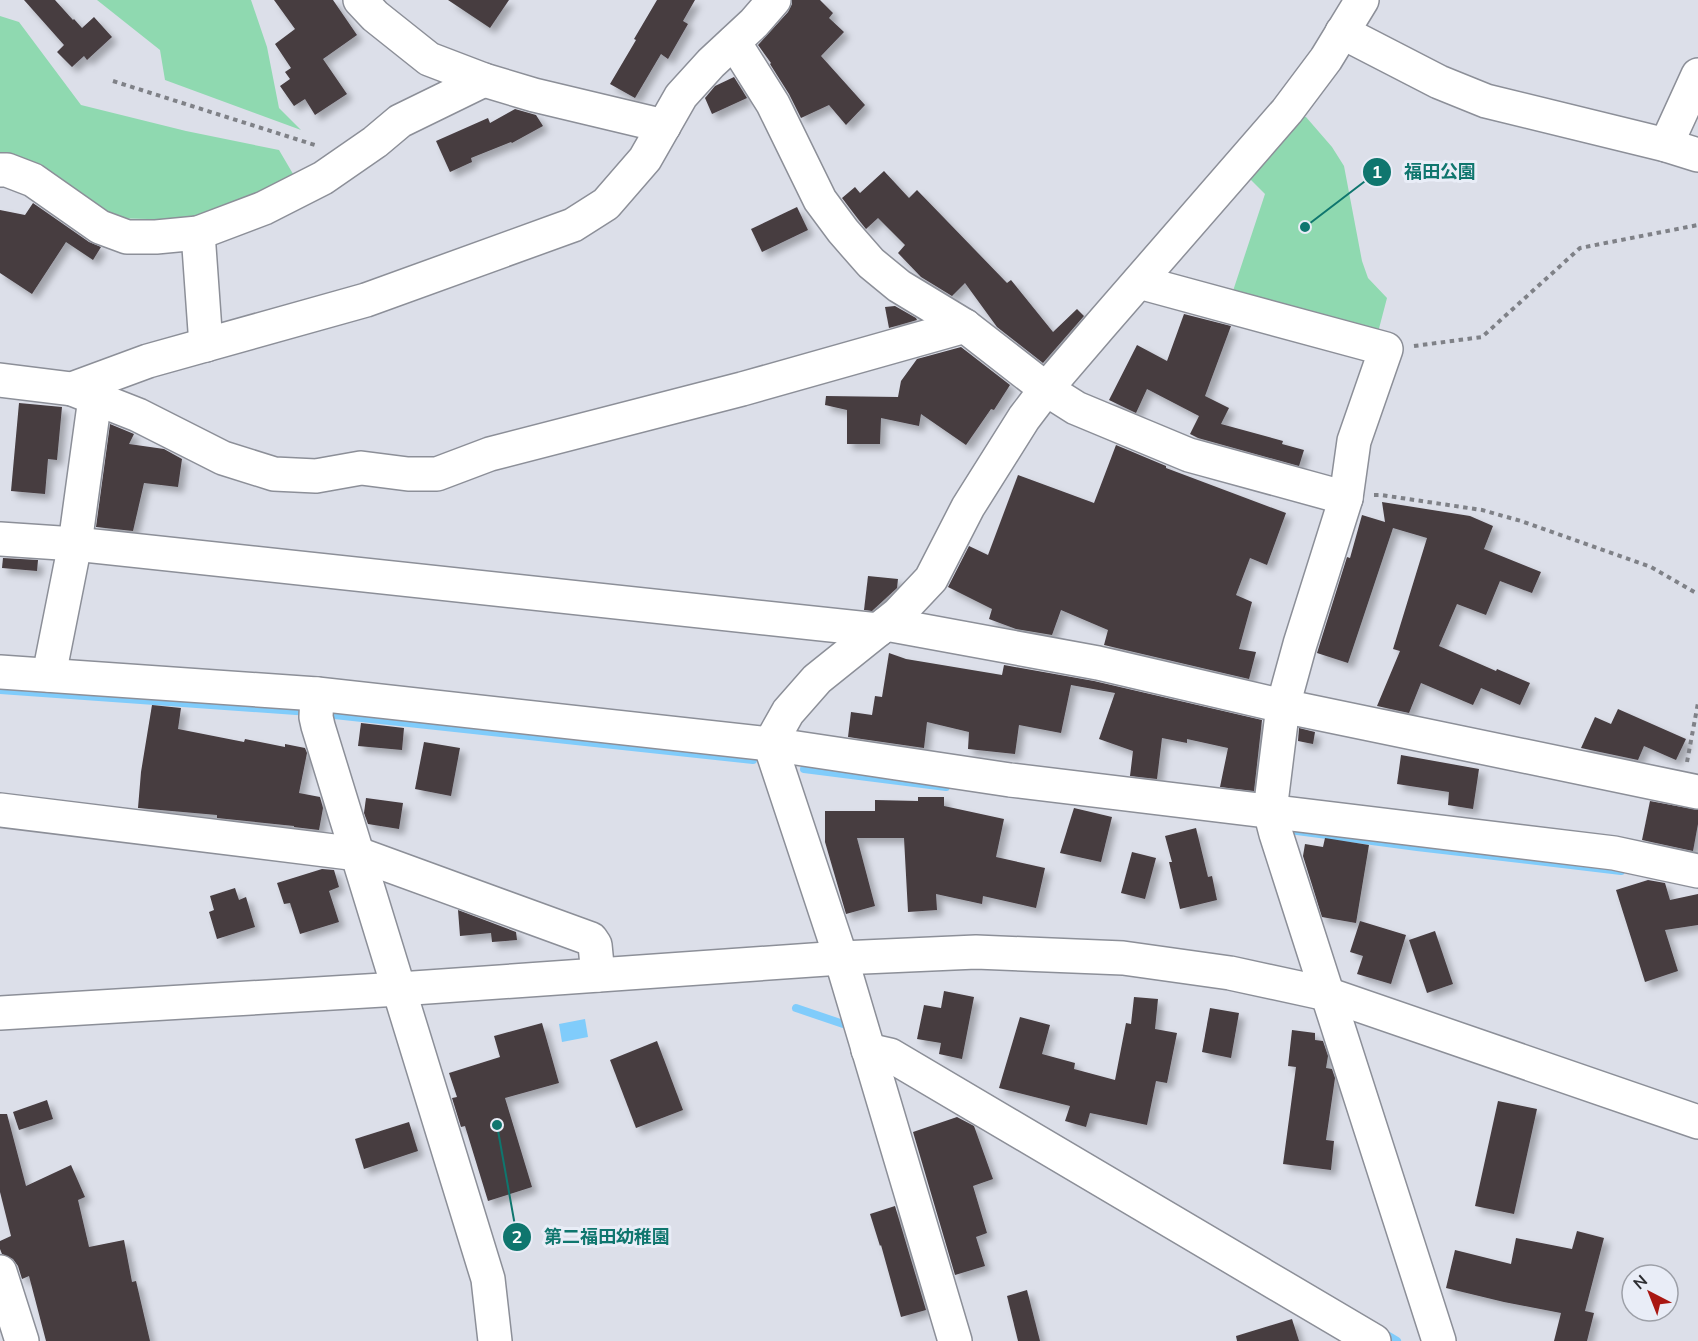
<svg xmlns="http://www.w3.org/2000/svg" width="1698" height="1341" font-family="Mulish,'Noto Sans JP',sans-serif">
<defs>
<filter id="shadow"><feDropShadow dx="5.5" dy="5.5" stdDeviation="3" flood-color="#0004"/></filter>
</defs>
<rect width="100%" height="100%" fill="#dcdfe9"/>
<!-- green -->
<g fill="#8fd9b0">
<polygon points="97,0 251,0 267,47 279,108 301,130 165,80 160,50"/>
<polygon points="0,16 19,22 81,105 186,131 279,150 296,179 187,220 109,218 0,159"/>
<polygon points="1297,116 1306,117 1332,147 1344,166 1362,261 1368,278 1387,298 1376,340 1231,297 1265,194 1246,175"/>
</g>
<!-- water -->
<polygon fill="#80ccfb" points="585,1019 588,1037 562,1042 559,1024"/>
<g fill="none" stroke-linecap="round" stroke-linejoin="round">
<!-- stream -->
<g stroke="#80ccfb" stroke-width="8">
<polyline points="0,690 310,712"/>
<polyline points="325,714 753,760"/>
<polyline points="804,769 946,787"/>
<polyline points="1282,829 1417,847 1621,871"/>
<polyline points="796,1008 852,1027"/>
<polyline points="1382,1332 1397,1341"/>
</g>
</g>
<!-- building -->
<g fill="#463c40" filter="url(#shadow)">
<polygon points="24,0 55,0 73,20 74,19 82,28 94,17 112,37 87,60 84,56 72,67 57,52 64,45"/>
<polygon points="274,0 333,0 357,35 323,59 347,94 315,115 305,99 294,106 280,86 290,79 285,72 291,68 275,44 295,29"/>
<polygon points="448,0 509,0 490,28"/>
<polygon points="657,0 695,0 683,21 688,24 668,59 661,54 635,98 610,84 636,40 634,39"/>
<polygon points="792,0 820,0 833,13 829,18 844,32 821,56 865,105 846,125 829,105 801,118 789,94 770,64 771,63 758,45 788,12 792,4"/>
<polygon points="734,77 747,98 712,114 705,98 715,86"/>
<polygon points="515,109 536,115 543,126 512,143 511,142 471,158 472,162 450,172 436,141 488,118 490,123"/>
<polygon points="884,171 909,198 917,190 1007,283 1011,280 1053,332 1077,309 1084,316 1043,363 997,327 965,283 952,296 921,277 898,253 905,245 878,218 866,229 858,219 842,198 855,187 860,193"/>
<polygon points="33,203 89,242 101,247 93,260 66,242 32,294 0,273 0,210 25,215"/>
<polygon points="797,207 808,230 762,252 751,229"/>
<polygon points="895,306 916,318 917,320 889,328 885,307"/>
<polygon points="1184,314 1231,326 1205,396 1229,408 1221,424 1283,441 1282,444 1304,450 1299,466 1198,438 1190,434 1199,416 1147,389 1136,413 1109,400 1137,345 1167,361"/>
<polygon points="961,347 1010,385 994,410 991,409 966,445 921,414 919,426 881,418 880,444 847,444 847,410 825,405 826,396 898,397 901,381 917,359"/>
<polygon points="19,403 62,407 57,460 48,459 45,494 11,491"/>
<polygon points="110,424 134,434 129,444 164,449 182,459 178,487 144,483 133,531 96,527"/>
<polygon points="1116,445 1166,466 1166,468 1286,513 1267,565 1250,558 1236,595 1252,602 1239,649 1256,652 1249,679 1104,645 1108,630 1061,610 1052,635 1016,629 989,619 992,609 948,587 969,546 988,555 1018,475 1094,503"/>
<polygon points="1382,502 1470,516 1493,526 1484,549 1541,572 1532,593 1500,581 1486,615 1457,604 1439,646 1496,671 1497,669 1530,683 1520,705 1481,688 1473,705 1421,683 1409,713 1377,706 1400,651 1393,649 1427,538 1393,528 1348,663 1317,653 1347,557 1350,558 1362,515 1385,522"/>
<polygon points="3,558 38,560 37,571 2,568"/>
<polygon points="868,576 898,579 897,588 872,611 864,610"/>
<polygon points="889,653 906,659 1002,675 1004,665 1094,681 1262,720 1254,791 1220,787 1228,748 1187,739 1187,743 1162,738 1157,779 1130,776 1133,751 1099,739 1115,693 1071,685 1061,733 1019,725 1015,754 968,749 969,732 927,722 924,748 848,737 851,712 872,715 875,696 882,697"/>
<polygon points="152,705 181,708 178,729 244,742 245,739 285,747 285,744 305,748 307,753 299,793 320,797 323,808 319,830 294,827 294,826 217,818 217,815 138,808 141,772"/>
<polygon points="1618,709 1686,739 1676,760 1644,746 1638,760 1581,748 1595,717 1611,724"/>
<polygon points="361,723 404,728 402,750 358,746"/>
<polygon points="1299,728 1315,732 1313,744 1298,741"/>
<polygon points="424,742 460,748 451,796 415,789"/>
<polygon points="1401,755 1479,769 1473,809 1448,805 1449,792 1397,784"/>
<polygon points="918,797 944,797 944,806 1004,819 996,857 1045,868 1036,908 983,896 982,904 936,894 937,910 908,912 904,838 857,838 875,906 846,914 825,842 825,811 875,811 875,800 918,801"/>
<polygon points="366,798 403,803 399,829 368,824 364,813"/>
<polygon points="1650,801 1698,810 1698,824 1693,851 1642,840"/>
<polygon points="1074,808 1112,817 1101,862 1060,853"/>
<polygon points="1196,828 1208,877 1212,876 1217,900 1180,909 1169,862 1172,862 1165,836"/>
<polygon points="1325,838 1369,845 1356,923 1322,917 1303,856 1305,844 1323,847"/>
<polygon points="1132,852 1156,858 1145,899 1121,893"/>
<polygon points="322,869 334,870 339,887 329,891 339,922 300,934 290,903 284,904 277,883"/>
<polygon points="1648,880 1665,883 1670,900 1698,894 1698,925 1665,930 1678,971 1645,982 1616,890"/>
<polygon points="235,888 239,900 246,897 255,927 217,939 209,912 214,910 210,896"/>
<polygon points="458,910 516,932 517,940 492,942 491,933 460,936"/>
<polygon points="1360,921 1406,935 1391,984 1357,974 1363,956 1350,952"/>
<polygon points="1435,931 1453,984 1427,993 1409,940"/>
<polygon points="944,991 974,997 962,1059 939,1054 941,1043 917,1039 924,1005 941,1008"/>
<polygon points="1134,997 1158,999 1155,1029 1177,1033 1167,1083 1156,1081 1147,1125 1090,1113 1086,1127 1065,1121 1070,1106 999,1088 1020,1017 1050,1025 1042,1054 1075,1063 1074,1069 1115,1080 1126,1023 1131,1024"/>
<polygon points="1210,1008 1239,1013 1231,1058 1202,1052"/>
<polygon points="542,1023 559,1083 505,1098 532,1187 488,1201 465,1126 461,1127 452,1098 457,1097 449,1073 500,1057 494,1036"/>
<polygon points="1292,1030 1315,1033 1315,1040 1323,1041 1328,1056 1326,1068 1332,1069 1335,1078 1326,1140 1334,1141 1331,1170 1283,1164 1296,1067 1288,1066"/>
<polygon points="657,1041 683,1110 636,1128 610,1060"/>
<polygon points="47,1100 53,1119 19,1130 13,1112"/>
<polygon points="1498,1101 1537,1109 1514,1214 1475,1206"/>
<polygon points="0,1114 7,1114 26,1186 71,1165 85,1197 78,1200 89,1247 124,1240 132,1282 136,1281 150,1341 46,1341 29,1276 22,1279 18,1266 13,1259 2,1254 0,1249 0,1241 11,1236 0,1192"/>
<polygon points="957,1117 974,1126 993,1179 973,1186 987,1233 976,1237 985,1266 955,1275 913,1132"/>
<polygon points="409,1122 418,1151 364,1169 355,1139"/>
<polygon points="895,1206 926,1310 901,1317 881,1245 880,1246 870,1214"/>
<polygon points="1577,1231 1604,1238 1585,1311 1594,1313 1587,1341 1554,1341 1561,1313 1504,1302 1446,1288 1455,1250 1511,1264 1516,1238 1572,1249"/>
<polygon points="1027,1290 1040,1341 1018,1341 1007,1296"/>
<polygon points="1292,1319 1299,1341 1237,1341 1236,1336"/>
</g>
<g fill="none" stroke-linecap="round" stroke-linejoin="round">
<!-- minor casing -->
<g stroke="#8c8f98" stroke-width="36">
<g id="minor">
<polyline points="360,0 375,16 429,59 484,80 534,95 664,126"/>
<polyline points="1342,32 1439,82 1486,101 1666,145 1698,155"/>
<polyline points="734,42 773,104 820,200 843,231 871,263 899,286 965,326 1046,389 1076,408 1189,455 1346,498"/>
<polyline points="1666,145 1698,75"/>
<polyline points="0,170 7,170 33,180 100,227 127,237 156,237 198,233 264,208 323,178 375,142 400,121 484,80"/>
<polyline points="198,233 206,345"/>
<polyline points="1139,282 1386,349 1354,441 1346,498 1300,644 1283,706 1270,811 1276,834 1439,1341"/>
<polyline points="0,380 72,389 148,361 366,300 573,225 606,204 645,159 681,96 711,63 754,23 774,0"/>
<polyline points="72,389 138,415 223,458 274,474 316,476 361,468 408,474 437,474 490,454 742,389 965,326"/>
<polyline points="0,539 75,544 878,630"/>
<polyline points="886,624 1098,663 1283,706 1698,792"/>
<polyline points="0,672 317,694 770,744 1010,780 1614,853 1698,871"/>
<polyline points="49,675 75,544 95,398"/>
<polyline points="317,694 316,717 318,726 488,1279 495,1341"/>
<polyline points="0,810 358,854 591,939 595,945 598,975"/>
<polyline points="0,1013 399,989 841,958 976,952 1123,958 1230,973 1327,994 1698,1122"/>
<polyline points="868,1050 890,1055 1374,1341"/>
<polyline points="0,1272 22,1341"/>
<polyline points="955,1341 841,958 770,744 788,712 817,679 898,614 931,579 968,507 1024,418 1046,389 1100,326 1287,111 1326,59 1362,0"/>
</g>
</g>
<!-- path -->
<g stroke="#7f8187" stroke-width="4" stroke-dasharray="4.5 4.5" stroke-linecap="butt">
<polyline points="113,81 318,146"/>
<polyline points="1414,346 1482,337 1580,248 1698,225"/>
<polyline points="1374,495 1381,495 1482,510 1521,521 1651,567 1698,594"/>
<polyline points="1687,762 1698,703"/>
</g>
<!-- minor -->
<use href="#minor" stroke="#fff" stroke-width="33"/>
</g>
<!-- callouts -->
<path fill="none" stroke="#0f766e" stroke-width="2" d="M1305 227L1377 172M497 1125L517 1237"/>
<g fill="#0f766e" stroke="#e9edf7" stroke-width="2">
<circle cx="1305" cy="227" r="6"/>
<circle cx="497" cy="1125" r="6"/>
<circle cx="1377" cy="172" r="15"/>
<circle cx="517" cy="1237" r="15"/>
</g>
<g font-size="18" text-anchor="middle" font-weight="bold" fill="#fff">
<text x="1377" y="178">1</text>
<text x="517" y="1243">2</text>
</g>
<g font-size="18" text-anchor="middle" font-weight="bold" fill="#0f766e" stroke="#e9edf7" stroke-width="6" stroke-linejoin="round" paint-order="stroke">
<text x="1440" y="178">福田公園</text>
<text x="607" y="1243">第二福田幼稚園</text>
</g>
<!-- north arrow -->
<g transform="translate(1650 1293) rotate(318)"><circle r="28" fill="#e9edf7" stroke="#9da0a8" stroke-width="1.5"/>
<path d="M0-4.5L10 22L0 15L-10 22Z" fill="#a91712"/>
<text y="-9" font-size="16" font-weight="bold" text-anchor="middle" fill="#2c2d31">N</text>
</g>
</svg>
